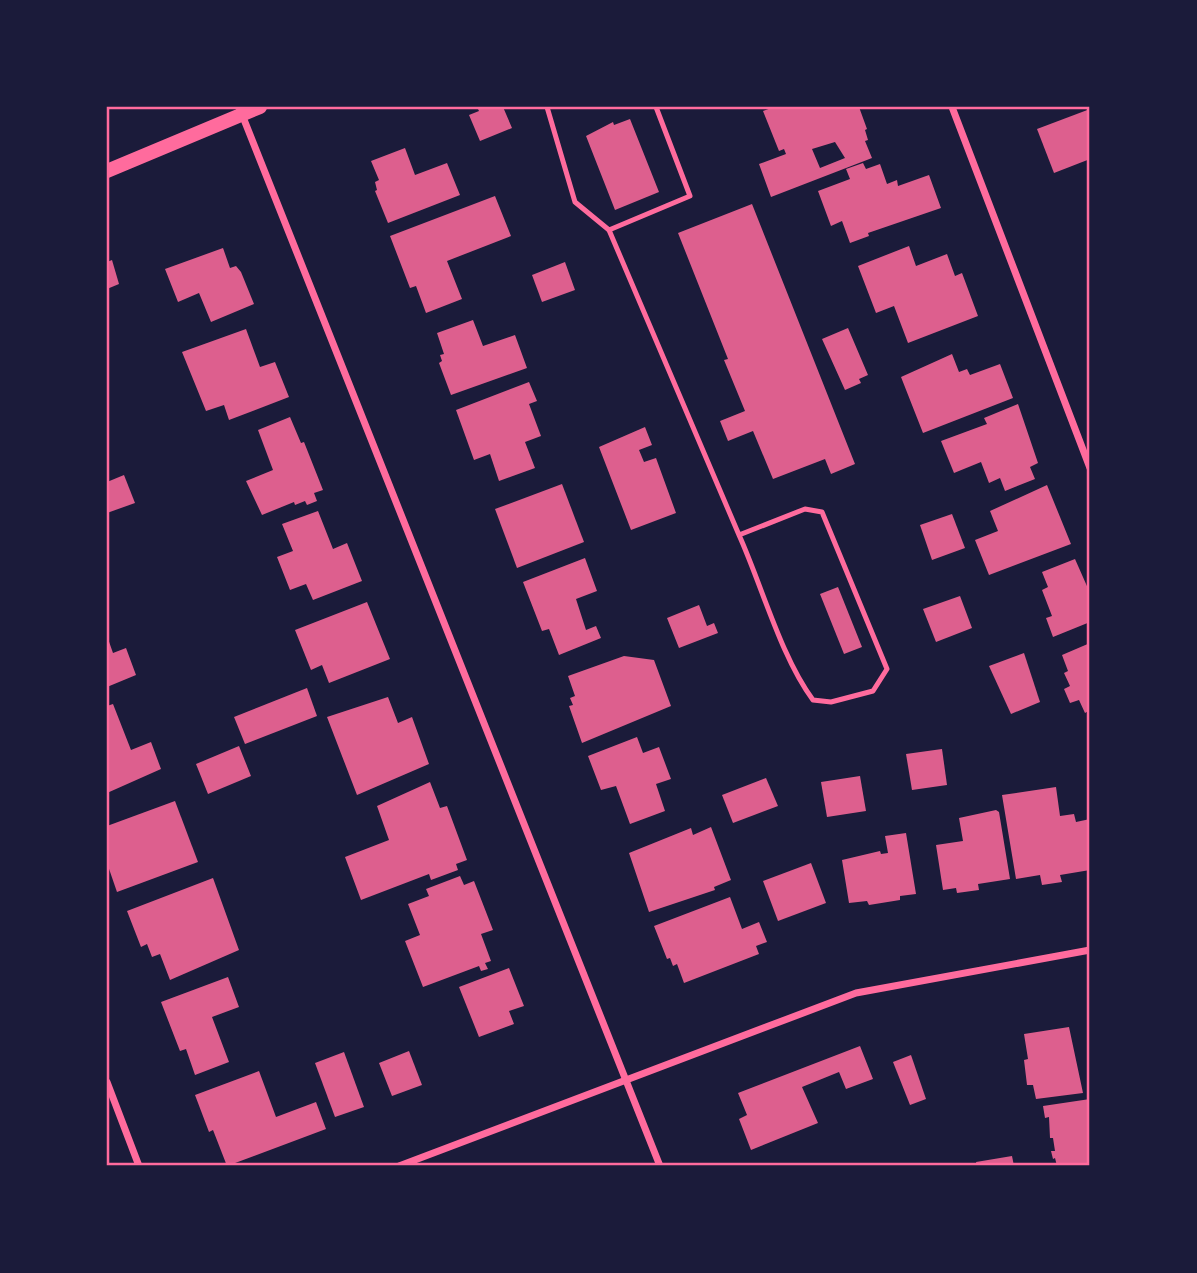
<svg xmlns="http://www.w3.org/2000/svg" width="1197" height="1273" font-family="Inter,sans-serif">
<rect width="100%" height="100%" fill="#1b1b3a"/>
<!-- building -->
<g fill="#dd5f8e" fill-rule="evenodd">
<polygon points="477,107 503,107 512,128 480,141 469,115 479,111"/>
<path d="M774 107H859L867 129 865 130 868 140 865 141 872 158 771 197 759 164 786 154 784 149 779 151 763 111ZM835 142 845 158 820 168 812 149Z"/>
<polygon points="1090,109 1090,159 1054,173 1037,129"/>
<polygon points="630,119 659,192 615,210 586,136 613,122 614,125"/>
<polygon points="405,148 415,175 447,163 460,195 388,223 375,191 377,190 375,182 379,180 371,161"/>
<polygon points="863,163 866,169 880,164 887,184 897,180 898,186 929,175 941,208 868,233 869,236 850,243 842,221 831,226 818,191 850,179 846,169"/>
<polygon points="495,196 511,236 447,261 462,299 426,313 416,286 410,288 390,236"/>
<polygon points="752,204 855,464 831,474 825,459 773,479 753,431 728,441 720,421 745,411 724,360 728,359 678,233"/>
<polygon points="909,246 916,266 947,254 955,276 962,273 978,316 908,343 894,306 876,313 858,266"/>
<polygon points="223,248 230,268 236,266 241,272 254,304 211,322 199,293 178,302 165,269"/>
<polygon points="112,260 119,284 107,289 107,262"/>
<polygon points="565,262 575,290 542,302 532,275"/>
<polygon points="473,320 483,346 515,335 527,368 451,395 439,363 442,361 440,355 444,354 437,333"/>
<polygon points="848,328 868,375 859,379 861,383 845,390 822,339"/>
<polygon points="246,329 260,367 275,362 289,397 229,420 224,405 206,411 182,352"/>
<polygon points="952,354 959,372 967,369 970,375 1000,364 1013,398 923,433 901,377"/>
<polygon points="529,382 537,401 529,404 541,436 525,442 535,468 499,481 490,454 474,460 456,410"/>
<polygon points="1018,404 1038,463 1030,467 1035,479 1005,491 1000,478 989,483 981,462 954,473 941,441 987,424 984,418"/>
<polygon points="290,417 301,443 304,442 323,490 314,493 317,501 307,505 305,501 295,505 294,502 262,515 246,481 273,470 258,430"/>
<polygon points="645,427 652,445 639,450 644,462 656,458 676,513 631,530 599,447"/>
<polygon points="124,475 135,503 107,513 107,482"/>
<polygon points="562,484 584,542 517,568 495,509"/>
<polygon points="1047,485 1071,544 989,575 975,540 998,531 990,511"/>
<polygon points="318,511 333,549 347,543 362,581 313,600 306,584 290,590 277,557 293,551 282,524"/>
<polygon points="952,514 965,548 932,560 920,525"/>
<polygon points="585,558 597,591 576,599 586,630 596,626 601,638 559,655 549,629 542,631 523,582"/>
<polygon points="1075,559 1090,593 1090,622 1053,637 1046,618 1052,616 1042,590 1048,587 1042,572"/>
<polygon points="838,587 862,647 844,654 820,594"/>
<polygon points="960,596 972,628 936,642 923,609"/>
<polygon points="367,602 390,659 329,683 322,665 311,670 295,630"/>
<polygon points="699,605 707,626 714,623 718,633 679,648 667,618"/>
<polygon points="107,636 113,653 126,648 136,675 107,687"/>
<polygon points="1090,643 1090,710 1085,713 1079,700 1070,703 1064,689 1070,686 1064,673 1068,671 1062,655"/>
<polygon points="1024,653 1040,702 1011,714 989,666"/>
<polygon points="624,656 654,660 671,706 582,743 569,706 573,705 570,698 575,696 568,676"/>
<polygon points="307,688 317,716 245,744 234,717"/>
<polygon points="388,697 398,723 412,717 429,764 357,795 327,717"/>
<polygon points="113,704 131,750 151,742 161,769 107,793 107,706"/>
<polygon points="637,737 643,753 659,747 671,779 656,784 665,811 630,824 616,786 601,790 588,756"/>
<polygon points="239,746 251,776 208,794 196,764"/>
<polygon points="942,749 947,785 912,790 906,754"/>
<polygon points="860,776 866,811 827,817 821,782"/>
<polygon points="766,778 778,806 733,823 722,795"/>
<polygon points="430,782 440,808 447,806 467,860 456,864 458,870 431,880 429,874 361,900 345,857 389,840 377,806"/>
<polygon points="1056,787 1060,816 1074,814 1076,822 1090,819 1090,870 1060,875 1062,882 1042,885 1040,875 1016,879 1002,795"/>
<polygon points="175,801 198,862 117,892 107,863 107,826"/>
<polygon points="996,810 999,812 1010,879 978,884 979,890 957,893 956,888 943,890 936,845 963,841 959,818"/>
<polygon points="711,827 731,880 714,887 715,890 649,912 629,853 691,828 693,835"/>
<polygon points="906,833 916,894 900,896 900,900 869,905 867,901 849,903 842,860 880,851 881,854 888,853 885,836"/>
<polygon points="811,863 826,903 778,921 763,881"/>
<polygon points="460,876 464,885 474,881 493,930 481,934 491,961 485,963 488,969 481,971 479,966 423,987 405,941 420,935 408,904 429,896 426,889"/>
<polygon points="213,878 239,950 170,980 160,954 152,957 147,944 141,947 127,911"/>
<polygon points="730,897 742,929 759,922 767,942 756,946 759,954 684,983 677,964 673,966 670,958 667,959 654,926"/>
<polygon points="509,968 524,1006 509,1011 514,1024 479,1037 459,987"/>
<polygon points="228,977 239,1007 212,1017 229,1062 195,1075 186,1049 180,1051 161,1002"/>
<polygon points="1069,1027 1083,1093 1036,1099 1033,1085 1027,1085 1024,1060 1028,1059 1024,1034"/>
<polygon points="860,1046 873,1079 846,1089 839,1072 802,1087 818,1123 751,1150 739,1119 747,1115 738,1093"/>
<polygon points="409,1051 422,1085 392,1096 379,1063"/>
<polygon points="344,1052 364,1107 335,1117 315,1063"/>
<polygon points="911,1055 926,1099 910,1105 893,1062"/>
<polygon points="259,1071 276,1117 316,1102 326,1129 227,1166 213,1130 209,1132 195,1095"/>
<polygon points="1090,1099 1090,1166 1057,1166 1055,1158 1053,1159 1051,1151 1055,1151 1053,1138 1050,1138 1049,1117 1045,1118 1043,1106"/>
<polygon points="1012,1156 1014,1166 977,1166 976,1162"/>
</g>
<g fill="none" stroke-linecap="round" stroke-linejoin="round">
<!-- service -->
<g stroke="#ff6b9d" stroke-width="5">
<polyline points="547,107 575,202 609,230 690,196 656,107"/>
<path d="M609 230 739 535C762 586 781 657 813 700L831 702 873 691 887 669 822 512 805 509 739 535"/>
</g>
<!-- minor -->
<g stroke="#ff6b9d" stroke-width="7">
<polyline points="239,107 660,1166"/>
<polyline points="952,107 1090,468"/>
<polyline points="107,1082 139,1166"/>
<polyline points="399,1166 856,993 1090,950"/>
</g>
<!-- secondary -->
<polyline stroke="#ff6b9d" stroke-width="14" points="107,171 260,107"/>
</g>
<!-- border -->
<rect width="1197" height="1273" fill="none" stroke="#1b1b3a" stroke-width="217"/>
<rect x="108" y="108" width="980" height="1056" fill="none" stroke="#ff6b9d" stroke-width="2.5"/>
</svg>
